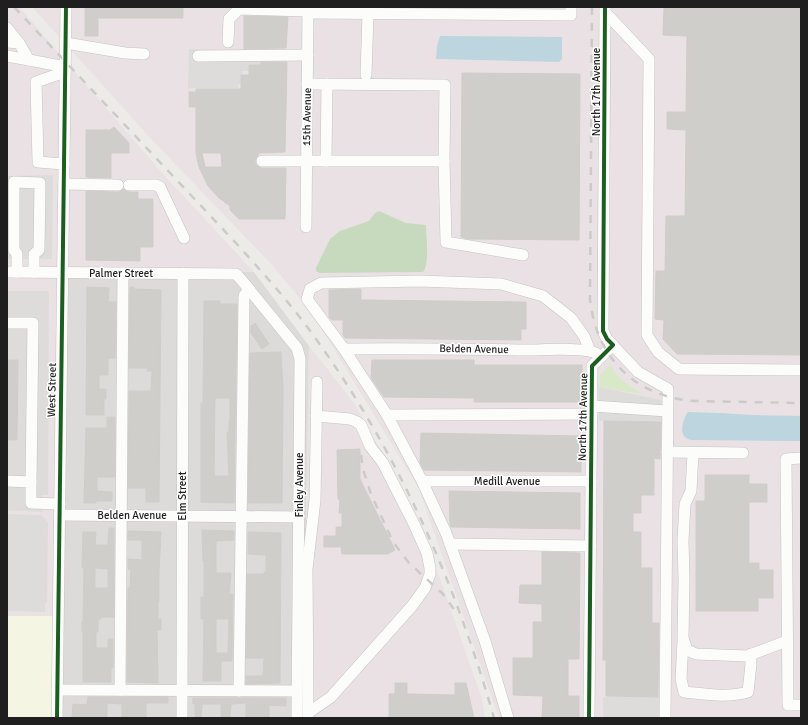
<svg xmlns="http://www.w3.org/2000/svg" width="808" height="725" font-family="Signika,sans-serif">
<rect width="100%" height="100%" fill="#edebe7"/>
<!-- residential -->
<polygon fill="#dcdbd9" points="57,271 254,272 309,346 303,718 53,718"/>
<!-- industrial -->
<g fill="#eae1e5">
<polygon points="7,7 19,7 163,174 254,272 57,271 53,616 7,616"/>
<polygon points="32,7 801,7 801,718 499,718 419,489 312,313 271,264 153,141"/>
<polygon points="309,346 340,385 357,408 415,513 438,573 482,699 485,718 303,718"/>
</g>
<!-- education -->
<rect fill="#f5f5e3" x="7" y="616" width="46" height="102"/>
<!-- grass -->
<path fill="#d8e9c8" d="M608 366H611C617 378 628 385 640 392L641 394 600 387V375Z"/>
<!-- forest -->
<path fill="#c7dabe" d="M379 211 406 223 426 225C426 237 430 264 423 272L320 273 316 271V268L330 239 340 231 369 221 375 213Z"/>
<!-- parking -->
<g fill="#dddcdb">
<polygon points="189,49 262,51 261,65 249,65 249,71 242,71 241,84 238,84 238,88 188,88"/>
<polygon points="53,175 52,259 8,259 8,242 7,241 7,176"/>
<polygon points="7,291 49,291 48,495 42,495 42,512 7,510 7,440 17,440 18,361 7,360"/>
<polygon points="599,387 661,400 662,421 599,421"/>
<polygon points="7,514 41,515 48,522 47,602 45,603 45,612 7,611"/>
<rect x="603" y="697" width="57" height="21"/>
</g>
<!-- water -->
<g fill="#bdd5df">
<polygon points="440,36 562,37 562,59 559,62 436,59 437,46"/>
<path d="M688 412 720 413 751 415 801 416V441L691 440C689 439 687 439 685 437 679 432 684 417 688 412Z"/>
</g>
<!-- building -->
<g fill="#d0ceca" stroke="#d0cdc9" fill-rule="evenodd">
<polygon points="85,7 183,7 183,18 98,18 98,36 85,36"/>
<polygon points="664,7 801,7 801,355 677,354 663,339 664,320 655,319 656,271 665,271 666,216 685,216 686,130 667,129 667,112 686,112 687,36 663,35"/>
<polygon points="244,16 288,17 286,48 244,49"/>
<path d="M261 62H287L285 152 259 153 255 161 256 165 262 168H286L285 219H239L230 210V206L219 198 208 186 199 167 196 153V107H189V92H196V89H241V75H249V65H261ZM202 153H221L222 167H205Z"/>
<polygon points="462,73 580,74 579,240 468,239 461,237"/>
<polygon points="114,127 129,143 129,153 111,153 111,178 86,177 86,130 110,130"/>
<polygon points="124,189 129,192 138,192 138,199 153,199 153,247 140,247 140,261 86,260 86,191 118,192"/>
<polygon points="87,287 109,288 108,302 116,302 115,358 108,358 108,375 99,375 99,389 106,389 106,399 104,399 104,415 86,415"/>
<polygon points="130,287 134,287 134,289 161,290 159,502 146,502 146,488 128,488 129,391 151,391 152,371 147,371 148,368 129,368"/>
<polygon points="361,289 361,300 526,302 526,329 521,329 521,340 345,338 343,335 343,320 332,320 329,317 329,290"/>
<path d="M204 301H220V304H237L234 503 201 502V403H203ZM215 398H230V420H229V432H227L229 476H214Z"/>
<polygon points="255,323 269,344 262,349 251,333 251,326"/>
<polygon points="281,352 283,388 282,503 248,503 250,353"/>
<polygon points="7,360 18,360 17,440 7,440"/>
<polygon points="372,360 474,360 474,365 582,365 582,402 474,402 474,398 384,397 371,378"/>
<polygon points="107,417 115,417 115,477 97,477 97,491 112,492 112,501 96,501 96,503 84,503 86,428 107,428"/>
<polygon points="604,421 661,422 660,459 654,458 654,495 641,495 641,513 633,513 633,532 641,532 641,568 652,568 652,623 659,623 658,697 606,696 606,660 603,660"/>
<polygon points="421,433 581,436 581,472 424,470 420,463"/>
<polygon points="360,449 360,479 395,550 388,554 342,554 341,547 324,547 324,536 336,536 336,527 342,527 342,513 339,513 340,500 338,499 337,450"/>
<polygon points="705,475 749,475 749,484 767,484 767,502 749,502 749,563 759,563 759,570 773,570 773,598 758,598 758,611 696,611 696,501 705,501"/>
<polygon points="449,491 580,493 580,529 451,527 450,524"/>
<path d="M109 528H114V617H101V619H98V632H96V648H108V639H113V668H111V682H83V632H82V622H83L84 568H82L83 532H96L95 545H108ZM95 568 108 569V588H95Z"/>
<path d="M202 530 234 531V540L216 541V573H231L229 594H233L232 661H221V681H203L204 619H201V597H204V561H203ZM216 619H229L228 653H216Z"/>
<polygon points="128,531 161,532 159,572 159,601 158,601 158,619 161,619 161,630 157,630 158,683 127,682 128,588 130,588 131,569 128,569 128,559 142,560 142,540 128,540"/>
<polygon points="248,532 281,533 280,683 246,684 246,676 263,676 263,674 264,658 246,658 247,574 264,574 264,572 266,572 266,555 248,554"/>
<polygon points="542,552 580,553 579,659 568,659 568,696 579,696 579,718 542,718 543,696 513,695 513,658 533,658 533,622 542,622 542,604 519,603 520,585 542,585"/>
<polygon points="395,683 407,683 407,694 455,695 455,683 466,683 474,718 389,718 389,694 395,694"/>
<polygon points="88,697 168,697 168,703 146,703 146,718 122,718 122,704 107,703 107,718 72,718 73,704 87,705"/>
<polygon points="193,698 286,698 286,706 269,705 269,718 246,718 246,703 231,704 230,718 221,718 221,704 202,704 201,718 195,718 195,704 193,704"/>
</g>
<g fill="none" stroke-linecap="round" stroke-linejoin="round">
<!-- minor casing -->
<g stroke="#c4c3c2" stroke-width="12">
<g id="minor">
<polyline points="605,7 603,331 607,339 638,372 668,389 665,718"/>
<polyline points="605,12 649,59 647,335 658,352 679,369 801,370"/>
<polyline points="308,13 571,15 571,7"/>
<polyline points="7,28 19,43"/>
<polyline points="7,42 19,43 29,60 66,67"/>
<polyline points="228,42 229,19 239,9 308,11"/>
<polyline points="66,43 125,53 144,54"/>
<polyline points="7,56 29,60"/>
<polyline points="198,56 308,55"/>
<polyline points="366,75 368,14"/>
<polyline points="307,84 445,85 444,161"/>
<polyline points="262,161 444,161 446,242 523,255"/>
<polyline points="326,161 327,84"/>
<polyline points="64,164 38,162 36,82 59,74 66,67"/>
<polyline points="64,184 118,185"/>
<polyline points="129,185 156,185 160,187 184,238"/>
<polyline points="306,227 308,8"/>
<polyline points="7,272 236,274 239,277 297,348 300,359 297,718"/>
<polyline points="17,272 17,254 14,250 14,182 40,183 39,250 34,254 34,272"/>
<polyline points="7,323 33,323 31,482"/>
<path d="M344 349C405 348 466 349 527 350 544 350 581 347 596 353"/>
<polyline points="592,406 667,411"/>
<polyline points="387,415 592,414"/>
<polyline points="667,452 743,453"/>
<polyline points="693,453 691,491 685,504 683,541 684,579 683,638 687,650 696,654 747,656 787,641"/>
<polyline points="801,458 786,459 788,705 801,705"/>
<polyline points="7,481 31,482 31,503 60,504"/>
<polyline points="422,481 591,481"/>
<polyline points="60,515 299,517"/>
<polyline points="450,544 591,546"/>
<path d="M683 641 681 679 684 692C705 694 727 698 748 692L751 664V654"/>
<polyline points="57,690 297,691"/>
<polyline points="120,690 123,273"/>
<polyline points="239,691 244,296 249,289"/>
<polyline points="308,713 307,569 315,500 317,382"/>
<polyline points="57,718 66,7"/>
<polyline points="182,718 183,273"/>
<polyline points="308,718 308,713 331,697 412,606 425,588 430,574 430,568 427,553 414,524 383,463 370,446 361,425 357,422 350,419 316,416"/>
<polyline points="508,718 485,641 446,533 422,481 387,415 344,349 307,299 310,289 321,283 420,281 501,284 543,296 571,318 584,336 590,351"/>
<polyline points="589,718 592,366 613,345"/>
</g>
</g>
<!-- minor -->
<use href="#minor" stroke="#fcfcfb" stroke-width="11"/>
<!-- rail -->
<g stroke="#cbcbca" stroke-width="2.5" stroke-dasharray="8 8" stroke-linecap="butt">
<path d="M14 7 235 242C263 273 292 305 316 339 399 455 455 581 494 718"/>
<path d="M592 7 590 299C596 357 634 396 693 401L801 403"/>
<polyline points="361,455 363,469 371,494 393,542 409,563 443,594 456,612"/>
</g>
<!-- cycleway casing -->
<g stroke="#fff" stroke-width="6">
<g id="cycleway">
<polyline points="57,718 66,7"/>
<polyline points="589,718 592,366 613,345 607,339 603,331 605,7"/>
</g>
</g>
<!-- cycleway -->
<use href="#cycleway" stroke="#1b5e20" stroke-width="4"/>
</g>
<g text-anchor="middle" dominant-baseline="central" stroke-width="3" stroke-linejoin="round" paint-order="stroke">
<!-- street labels -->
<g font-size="11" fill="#1f1f1f" stroke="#fff">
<text transform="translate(596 92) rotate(-90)">North 17th Avenue</text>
<text transform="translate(307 117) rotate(-89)">15th Avenue</text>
<text x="121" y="273">Palmer Street</text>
<text transform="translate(474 349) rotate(1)">Belden Avenue</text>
<text transform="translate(52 390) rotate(-89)">West Street</text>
<text transform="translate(583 417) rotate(-89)">North 17th Avenue</text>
<text x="507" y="481">Medill Avenue</text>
<text transform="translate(299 485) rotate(-90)">Finley Avenue</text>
<text transform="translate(182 496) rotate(-90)">Elm Street</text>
<text x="132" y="515">Belden Avenue</text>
</g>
</g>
<!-- border -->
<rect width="808" height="725" fill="none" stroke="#1f1f1f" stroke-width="16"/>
</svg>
